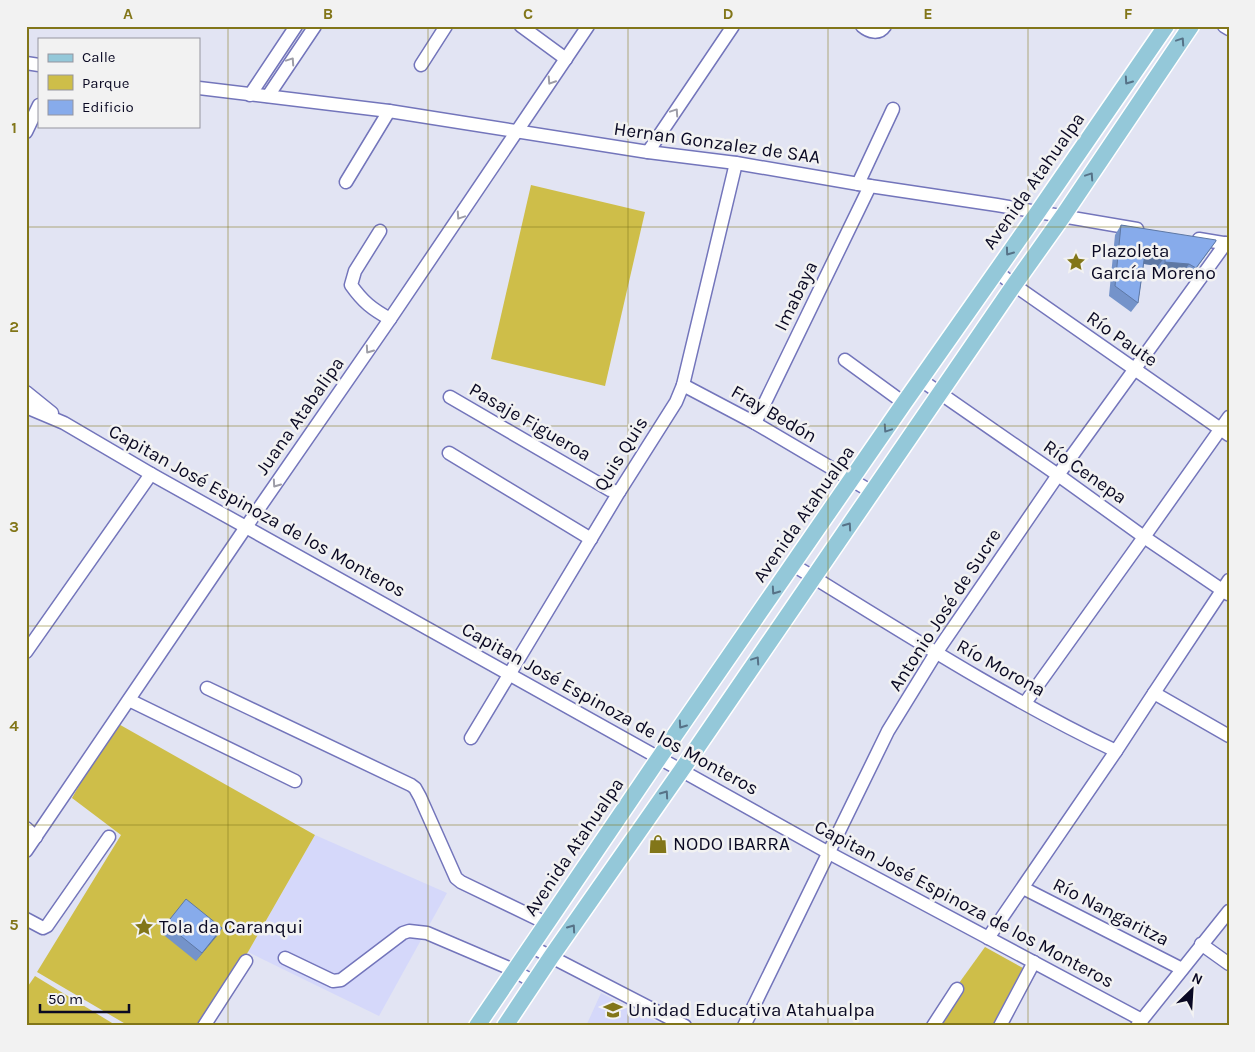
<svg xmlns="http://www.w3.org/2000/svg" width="1255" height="1052" font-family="Karla,sans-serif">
<rect width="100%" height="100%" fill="#e2e4f3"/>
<!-- built -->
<g fill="#d5d8fa">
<polygon points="315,835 447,893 379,1016 248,952"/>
<polygon points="601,993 665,1026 586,1026"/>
</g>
<!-- green -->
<g fill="#cebe49">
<polygon points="531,185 645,212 605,386 491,359"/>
<polygon points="115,722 315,835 248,952 197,1026 129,1026 37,972 121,835 72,798"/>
<polygon points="985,947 1023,968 992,1026 935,1026 954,990"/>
<polygon points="35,976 117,1026 26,1026 26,989"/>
</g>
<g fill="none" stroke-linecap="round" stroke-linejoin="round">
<!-- minor casing -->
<g stroke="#7375bb" stroke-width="15">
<g id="minor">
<polyline points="521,26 566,59"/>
<path d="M862 26C869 32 879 35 885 26"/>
<polyline points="1224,26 1229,29"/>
<polyline points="26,63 39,65"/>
<polyline points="421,65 446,26"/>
<polyline points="199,88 389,111 648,152 736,163 870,186 997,205 1137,229"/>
<polyline points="250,95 296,26"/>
<polyline points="268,96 315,26"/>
<polyline points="26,132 39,105"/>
<polyline points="648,152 733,26"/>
<polyline points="346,182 389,111"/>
<polyline points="858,184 893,109"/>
<path d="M380 231 355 271 351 285C363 302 372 309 390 319"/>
<polyline points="1199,239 1229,244"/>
<polyline points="996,271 1014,285 1229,435"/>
<polyline points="845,360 904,403"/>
<polyline points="921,380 1058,475 1144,537 1228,594"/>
<polyline points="683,385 755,423 872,492"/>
<polyline points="26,392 52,413"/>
<polyline points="450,397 579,472 610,490 619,492"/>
<polyline points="26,407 64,423 151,474 829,853 1142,1020"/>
<polyline points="755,423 870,186"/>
<polyline points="449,453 591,539"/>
<path d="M793 565 813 577C912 638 1011 701 1116 751"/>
<polyline points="26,652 151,474"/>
<polyline points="207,688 411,785 415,788 420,797 456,878 461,882 546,923"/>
<polyline points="1154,693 1229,736"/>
<polyline points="129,700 295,781"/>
<polyline points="1025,703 1144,537 1229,417"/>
<polyline points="471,738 619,492 676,402 683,385 736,163"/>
<polyline points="26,828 36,837"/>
<polyline points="26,851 246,527 390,319 588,26"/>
<polyline points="1023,888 1182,969"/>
<polyline points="26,919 43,928 47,926 109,837"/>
<polyline points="988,938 1116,751 1154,693 1229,580"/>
<polyline points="1201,944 1229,964"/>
<polyline points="530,946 685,1026"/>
<polyline points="285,958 333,981 341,980 403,933 409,931 427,933 509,968 534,982"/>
<polyline points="204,1026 246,961"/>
<polyline points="744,1026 888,731 936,653 1058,475 1226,243"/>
<polyline points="933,1026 957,989"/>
<polyline points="1000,1026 1034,962"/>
<polyline points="1137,1026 1229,911"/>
</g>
</g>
<!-- major casing -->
<g stroke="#fff" stroke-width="19">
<g id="major">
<polyline points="477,1026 659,758 904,403 1038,212 1166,26"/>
<polyline points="505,1026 551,957 681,771 1014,285 1063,216 1191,26"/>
</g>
</g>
<!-- minor -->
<use href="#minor" stroke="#fff" stroke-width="12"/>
<!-- major -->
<use href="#major" stroke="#94c8d9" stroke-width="16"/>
</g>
<!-- wall -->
<g fill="#7493ca">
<polygon points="1121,225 1216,241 1189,278 1182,274 1158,272 1158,266 1144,264 1138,303 1131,312 1109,296 1115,235"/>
<polygon points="166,924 222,928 196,961 160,932"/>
</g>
<!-- shaded-wall -->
<g fill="#5e78a4">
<polygon points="1216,241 1209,251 1189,278 1196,268"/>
<polygon points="1145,253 1165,257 1158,266 1138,263"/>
<polygon points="1165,262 1189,264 1182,274 1158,272"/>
<polygon points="222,928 217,936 196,961 202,953"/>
</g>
<!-- building -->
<g fill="#87abeb" stroke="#5e78a4">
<polygon points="1121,225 1216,240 1216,241 1196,268 1189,264 1165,262 1165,257 1145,253 1138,303 1115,286"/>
<polygon points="186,899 222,928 202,953 166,924"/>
</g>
<!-- one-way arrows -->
<defs><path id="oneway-chevron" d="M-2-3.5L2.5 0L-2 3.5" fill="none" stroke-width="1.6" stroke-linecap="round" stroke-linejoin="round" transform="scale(1.25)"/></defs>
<g stroke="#567287">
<use href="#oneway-chevron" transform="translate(1181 41) rotate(-56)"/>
<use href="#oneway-chevron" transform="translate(1128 81) rotate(125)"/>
<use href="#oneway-chevron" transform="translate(1090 176) rotate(-56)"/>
<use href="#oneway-chevron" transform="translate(1009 252) rotate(126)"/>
<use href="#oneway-chevron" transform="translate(887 429) rotate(124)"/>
<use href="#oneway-chevron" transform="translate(848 526) rotate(-55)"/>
<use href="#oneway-chevron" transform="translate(775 591) rotate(125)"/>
<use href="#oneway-chevron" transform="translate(756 660) rotate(-56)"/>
<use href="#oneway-chevron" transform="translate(682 725) rotate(125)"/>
<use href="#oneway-chevron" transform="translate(665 794) rotate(-55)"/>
<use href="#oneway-chevron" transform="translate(572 928) rotate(-55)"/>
</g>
<g stroke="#9d9da7">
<use href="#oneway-chevron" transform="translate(291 61) rotate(-56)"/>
<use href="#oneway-chevron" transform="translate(551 81) rotate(123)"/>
<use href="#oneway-chevron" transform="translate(675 112) rotate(-56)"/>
<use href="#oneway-chevron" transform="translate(460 216) rotate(124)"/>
<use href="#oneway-chevron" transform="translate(369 350) rotate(125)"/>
<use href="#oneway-chevron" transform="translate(276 484) rotate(125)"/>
</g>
<!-- grid -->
<path fill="none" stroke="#827619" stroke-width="1" stroke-opacity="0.55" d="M228 26V1026M428 26V1026M628 26V1026M828 26V1026M1028 26V1026M26 227H1229M26 426H1229M26 626H1229M26 825H1229"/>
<!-- icons -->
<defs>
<g id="sight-bare" transform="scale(1.5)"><path d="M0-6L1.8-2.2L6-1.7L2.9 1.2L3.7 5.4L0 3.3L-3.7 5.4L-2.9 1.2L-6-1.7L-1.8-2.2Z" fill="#827619" stroke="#f2f2f2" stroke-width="2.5" paint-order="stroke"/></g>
<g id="shop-bare" transform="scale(1.5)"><path d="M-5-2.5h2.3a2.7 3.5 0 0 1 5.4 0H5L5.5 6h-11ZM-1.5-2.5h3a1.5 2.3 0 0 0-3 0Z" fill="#827619" stroke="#f2f2f2" stroke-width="2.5" paint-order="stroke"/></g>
<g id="university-bare" transform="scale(1.5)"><path d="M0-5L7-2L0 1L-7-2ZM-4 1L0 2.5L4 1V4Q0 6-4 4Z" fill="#827619" stroke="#f2f2f2" stroke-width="2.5" paint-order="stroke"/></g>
</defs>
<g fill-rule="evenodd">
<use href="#sight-bare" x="1076" y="262"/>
<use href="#shop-bare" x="658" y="844"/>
<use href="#sight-bare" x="144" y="927"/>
<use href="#university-bare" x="613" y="1010"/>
</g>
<g text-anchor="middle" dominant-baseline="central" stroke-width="5" stroke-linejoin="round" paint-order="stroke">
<!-- street labels -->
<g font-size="19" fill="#0a0923" stroke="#f2f2f2">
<text transform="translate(717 143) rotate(8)">Hernan Gonzalez de SAA</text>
<text transform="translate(1034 181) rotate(-55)">Avenida Atahualpa</text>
<text transform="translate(796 296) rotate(-64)">Imabaya</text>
<text transform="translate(1122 339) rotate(35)">Río Paute</text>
<text transform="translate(774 414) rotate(30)">Fray Bedón</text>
<text transform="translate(300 416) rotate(-55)">Juana Atabalipa</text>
<text transform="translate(530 422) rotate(30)">Pasaje Figueroa</text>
<text transform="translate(621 454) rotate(-58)">Quis Quis</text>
<text transform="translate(1085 472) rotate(35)">Río Cenepa</text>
<text transform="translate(257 511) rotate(29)">Capitan José Espinoza de los Monteros</text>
<text transform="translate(804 514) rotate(-55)">Avenida Atahualpa</text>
<text transform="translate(945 610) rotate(-57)">Antonio José de Sucre</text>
<text transform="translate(1001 668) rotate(29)">Río Morona</text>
<text transform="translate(610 709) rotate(29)">Capitan José Espinoza de los Monteros</text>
<text transform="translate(574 847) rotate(-56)">Avenida Atahualpa</text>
<text transform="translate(964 904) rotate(28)">Capitan José Espinoza de los Monteros</text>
<text transform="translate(1111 912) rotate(27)">Río Nangaritza</text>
</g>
<!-- poi labels -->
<g font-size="19" fill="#0a0923" stroke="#f2f2f2" text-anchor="start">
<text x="1091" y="251">Plazoleta<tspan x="1091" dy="22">García Moreno</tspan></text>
<text x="673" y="844">NODO IBARRA</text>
<text x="159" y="927">Tola da Caranqui</text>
<text x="628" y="1010">Unidad Educativa Atahualpa</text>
</g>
</g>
<!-- border -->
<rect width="1255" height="1052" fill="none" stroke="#f2f2f2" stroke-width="55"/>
<!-- legend -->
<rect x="38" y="38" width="162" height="90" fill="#f2f2f2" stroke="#95959f"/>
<rect x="48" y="54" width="25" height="8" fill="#94c8d9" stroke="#95959f"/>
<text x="82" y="62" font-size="15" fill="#0a0923">Calle</text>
<rect x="48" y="75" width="25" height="15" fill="#cebe49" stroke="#95959f"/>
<text x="82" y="88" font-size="15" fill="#0a0923">Parque</text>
<rect x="48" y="100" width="25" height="15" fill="#87abeb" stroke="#95959f"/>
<text x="82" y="112" font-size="15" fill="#0a0923">Edificio</text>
<!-- north arrow -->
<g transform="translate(1192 990) rotate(25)" stroke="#f2f2f2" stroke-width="4" paint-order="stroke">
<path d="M0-4L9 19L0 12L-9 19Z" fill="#0a0923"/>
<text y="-8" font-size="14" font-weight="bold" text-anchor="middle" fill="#0a0923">N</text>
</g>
<!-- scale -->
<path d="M40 1004v8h89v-8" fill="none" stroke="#0a0923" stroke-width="2.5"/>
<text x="48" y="1004" font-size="15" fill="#0a0923" stroke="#f2f2f2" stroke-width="4" paint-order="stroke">50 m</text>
<rect x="28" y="28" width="1200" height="996" fill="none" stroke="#827619" stroke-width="2"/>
<g font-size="16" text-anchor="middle" font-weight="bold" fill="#827619">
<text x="128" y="19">A</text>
<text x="328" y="19">B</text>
<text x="528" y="19">C</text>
<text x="728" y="19">D</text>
<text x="928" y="19">E</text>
<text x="1128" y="19">F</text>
<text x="14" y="133">1</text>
<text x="14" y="332">2</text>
<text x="14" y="532">3</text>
<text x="14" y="731">4</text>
<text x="14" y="930">5</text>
</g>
</svg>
